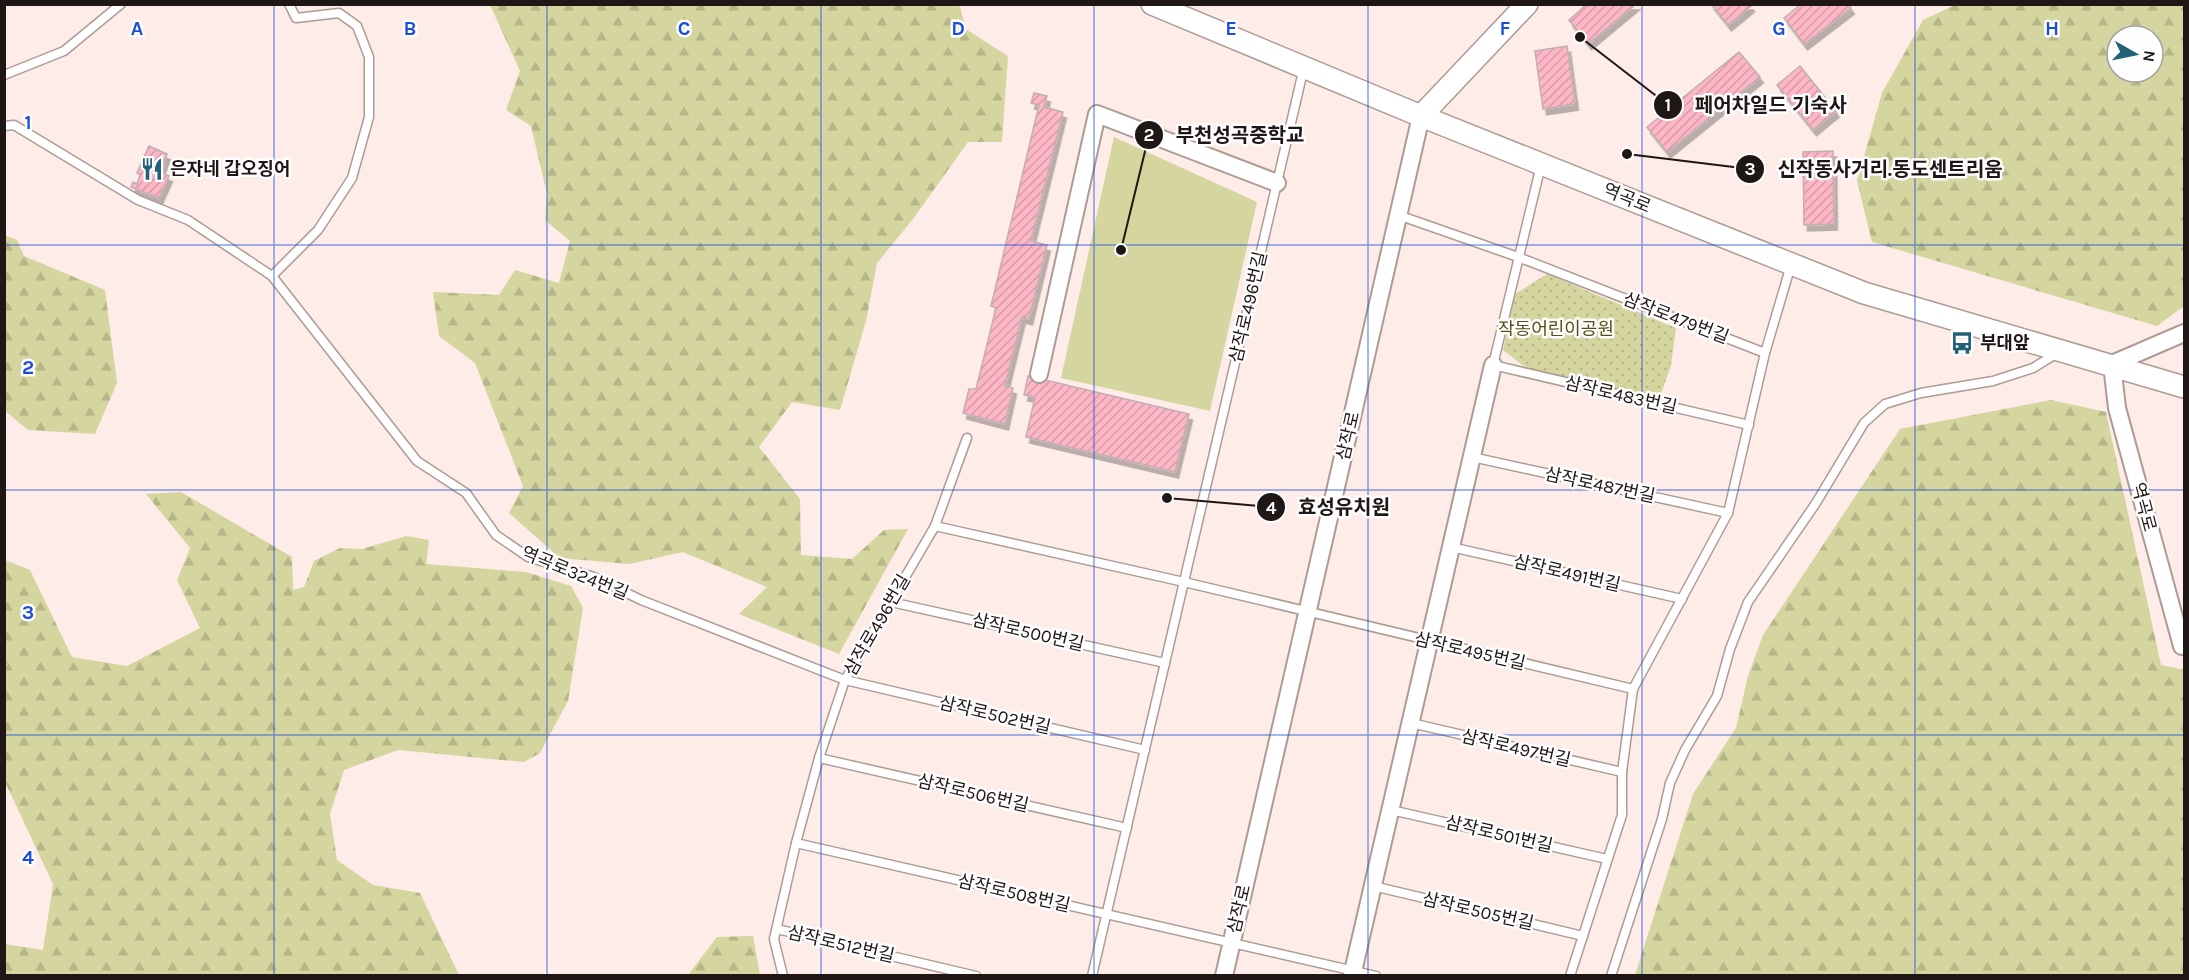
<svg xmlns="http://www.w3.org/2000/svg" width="2189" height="980" font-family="Karla,'Noto Sans KR',sans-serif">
<defs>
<pattern id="grass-dots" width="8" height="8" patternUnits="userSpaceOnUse" patternTransform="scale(1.5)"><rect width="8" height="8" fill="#d5d59f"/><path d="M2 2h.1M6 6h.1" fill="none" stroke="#b6b688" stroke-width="1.8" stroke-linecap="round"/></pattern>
<pattern id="forest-firs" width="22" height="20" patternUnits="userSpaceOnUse" patternTransform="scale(1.5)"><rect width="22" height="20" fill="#d5d59f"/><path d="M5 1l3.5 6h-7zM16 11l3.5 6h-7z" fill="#b6b688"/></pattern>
<pattern id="building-hatch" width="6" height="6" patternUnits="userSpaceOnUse" patternTransform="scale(1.5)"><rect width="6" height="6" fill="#fdb6c6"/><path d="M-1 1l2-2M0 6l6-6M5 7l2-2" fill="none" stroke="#d89ca9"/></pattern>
<filter id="shadow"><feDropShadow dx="3.5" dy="6" stdDeviation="0" flood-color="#0004"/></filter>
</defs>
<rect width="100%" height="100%" fill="#fdece7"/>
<!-- grass -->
<polygon fill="url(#grass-dots)" points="1547,274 1676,328 1671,365 1659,400 1529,370 1503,350 1515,294"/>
<!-- forest -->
<g fill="url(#forest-firs)" fill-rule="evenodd">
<polygon points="490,5 959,5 967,30 1008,56 1002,142 968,142 913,219 877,263 866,321 840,410 792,402 759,447 800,499 801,555 852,559 884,530 908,529 839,654 739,614 767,587 683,552 629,564 560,558 509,513 523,486 475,363 439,336 433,292 499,295 515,270 559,283 570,241 545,220 547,194 531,126 506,110 520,71"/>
<path d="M1955 5H2184V306L2157 326 1872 242 1857 181 1882 93 1923 20ZM2117 36H2153V72H2117Z"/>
<polygon points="4,235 17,240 24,256 105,290 117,383 95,434 28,430 5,411"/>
<polygon points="2051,400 2106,412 2161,665 2184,670 2184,975 1635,975 1693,794 1736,728 1748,676 1763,635 1900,429"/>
<polygon points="181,492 292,557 293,590 304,587 314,561 340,548 362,549 406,536 429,540 426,564 526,572 571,586 583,608 568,701 540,753 524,762 398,750 344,770 330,814 337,860 373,885 420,893 459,975 5,975 5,944 43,950 53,884 5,782 4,667 7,665 4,659 5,560 30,570 72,657 127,666 200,628 177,580 190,548 146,494"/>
<polygon points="753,936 760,975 688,975 717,937"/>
</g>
<!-- garden -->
<polygon fill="#d5d59f" points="1114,137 1257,202 1210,411 1061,378"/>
<!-- building -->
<g fill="url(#building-hatch)" stroke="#c2aeb2" stroke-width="1.5" filter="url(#shadow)">
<polygon points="1587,4 1636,4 1588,44 1569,20"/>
<polygon points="1711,4 1750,4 1751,6 1728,25"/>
<polygon points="1801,4 1848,4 1851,8 1804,44 1784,18"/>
<polygon points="1567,46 1575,104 1543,109 1535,51"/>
<polygon points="1739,52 1760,77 1667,152 1647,127"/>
<polygon points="1800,66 1836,111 1813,130 1777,85"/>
<polygon points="1034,93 1047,96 1044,107 1063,112 1031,241 1047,245 1029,319 1022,317 1005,386 1013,388 1005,424 963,413 969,389 976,389 996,308 991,306 1039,105 1031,103"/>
<polygon points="149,146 167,154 160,172 169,176 159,198 131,187 133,182 137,184 140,175 137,173"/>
<polygon points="1833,151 1834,224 1804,225 1803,152"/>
<polygon points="1028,376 1189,414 1175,472 1026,437 1035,397 1024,395"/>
</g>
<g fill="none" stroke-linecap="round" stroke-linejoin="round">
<!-- service casing -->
<g stroke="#ae9b95" stroke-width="11">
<g id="service">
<polyline points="289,4 296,18 339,13 357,26 369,57 369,117 352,178 318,230 272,276 417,461 466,493 496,535 528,557 594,577 641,600 845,680 1145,750"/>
<polyline points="4,75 64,51 121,4"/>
<polyline points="4,126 14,125 138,200 188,220 272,276"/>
<polyline points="1541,165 1493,365 1749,425"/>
<polyline points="1398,215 1518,257 1765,353"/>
<polyline points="1472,457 1728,513"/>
<polyline points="935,526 1184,582 1633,689"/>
<polyline points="1451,547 1682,599"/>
<polyline points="891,602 1165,663"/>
<polyline points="1411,723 1622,772"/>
<polyline points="819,758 1127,828"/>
<polyline points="1391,810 1607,859"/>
<polyline points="796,843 1376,976"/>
<polyline points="1373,886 1583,936"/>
<polyline points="777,929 976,976"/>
<polyline points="783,976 774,939 796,843 819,758 845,680 935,526 967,438"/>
<polyline points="1092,976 1304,67"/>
<polyline points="1570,976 1622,815 1622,772 1633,689 1728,513 1765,353 1791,265"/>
<polyline points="1611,976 1662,819 1670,783 1685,750 1717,696 1730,649 1748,602 1816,503 1864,423 1885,404 1921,393 1993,381 2033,368 2057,353"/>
</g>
</g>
<!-- minor casing -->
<g stroke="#ae9b95" stroke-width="20">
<g id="minor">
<polyline points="2184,333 2112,364 2117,408 2182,646 2184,646"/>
<polyline points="1039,374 1097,114 1277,183"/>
<polyline points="1224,976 1421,116"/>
<polyline points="1352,976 1493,365"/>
</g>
</g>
<!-- tertiary casing -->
<g stroke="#ae9b95" stroke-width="24">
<g id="tertiary">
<polyline points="1152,4 1421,116 1864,293 2184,387"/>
<polyline points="1421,116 1527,4"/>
</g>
</g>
<!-- service -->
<use href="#service" stroke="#fff" stroke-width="8"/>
<!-- minor -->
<use href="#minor" stroke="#fff" stroke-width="16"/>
<!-- tertiary -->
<use href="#tertiary" stroke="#fff" stroke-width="21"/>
</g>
<!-- grid -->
<path fill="none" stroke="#1d4ed8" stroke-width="1.5" stroke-opacity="0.55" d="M274 4V976M547 4V976M821 4V976M1094 4V976M1368 4V976M1642 4V976M1915 4V976M4 245H2184M4 490H2184M4 735H2184"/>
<!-- icons -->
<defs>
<g id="restaurant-bare" transform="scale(1.8)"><path d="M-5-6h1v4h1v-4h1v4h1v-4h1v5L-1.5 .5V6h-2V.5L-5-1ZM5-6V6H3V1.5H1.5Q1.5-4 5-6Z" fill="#236178" stroke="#fefefe" stroke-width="2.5" paint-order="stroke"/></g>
<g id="bus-bare" transform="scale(1.8)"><path d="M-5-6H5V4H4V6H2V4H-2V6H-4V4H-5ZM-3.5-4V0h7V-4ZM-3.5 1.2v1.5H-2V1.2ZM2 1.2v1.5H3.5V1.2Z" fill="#236178" stroke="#fefefe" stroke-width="2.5" paint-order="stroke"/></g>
</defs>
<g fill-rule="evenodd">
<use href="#restaurant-bare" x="152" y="169"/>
<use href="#bus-bare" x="1962" y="343"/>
</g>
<g text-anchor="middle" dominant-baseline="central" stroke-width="5" stroke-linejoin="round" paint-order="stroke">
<!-- poi labels -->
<g font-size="18" font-weight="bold" fill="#1e1715" stroke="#fefefe" text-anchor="start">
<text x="170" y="169">은자네 갑오징어</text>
<text x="1980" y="343">부대앞</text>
</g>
<!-- street labels -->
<g font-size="18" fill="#1e1715" stroke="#fefefe">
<text transform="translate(1627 198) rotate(22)">역곡로</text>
<text transform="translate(1248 307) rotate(-77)">삼작로496번길</text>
<text transform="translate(1676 318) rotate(21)">삼작로479번길</text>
<text transform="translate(1621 395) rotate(13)">삼작로483번길</text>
<text transform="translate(1348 436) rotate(-77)">삼작로</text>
<text transform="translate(1600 485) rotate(12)">삼작로487번길</text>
<text transform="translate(2144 507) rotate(75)">역곡로</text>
<text transform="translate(575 573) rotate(22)">역곡로324번길</text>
<text transform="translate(1567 573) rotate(13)">삼작로491번길</text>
<text transform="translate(877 625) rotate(-60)">삼작로496번길</text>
<text transform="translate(1028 632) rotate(13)">삼작로500번길</text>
<text transform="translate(1470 651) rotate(13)">삼작로495번길</text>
<text transform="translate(995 715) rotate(13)">삼작로502번길</text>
<text transform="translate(1516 748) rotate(13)">삼작로497번길</text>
<text transform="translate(973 793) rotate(13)">삼작로506번길</text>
<text transform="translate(1499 834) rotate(13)">삼작로501번길</text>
<text transform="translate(1014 893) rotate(13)">삼작로508번길</text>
<text transform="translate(1239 909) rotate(-77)">삼작로</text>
<text transform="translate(1478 911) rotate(13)">삼작로505번길</text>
<text transform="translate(841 944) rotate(13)">삼작로512번길</text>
</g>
<!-- park labels -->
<g font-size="18" fill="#535214" stroke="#fefefe">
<text x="1556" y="329">작동어린이공원</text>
</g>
</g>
<g font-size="20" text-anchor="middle" font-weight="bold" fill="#1d4ed8" stroke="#fefefe" stroke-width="5" stroke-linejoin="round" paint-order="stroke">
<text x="137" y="35">A</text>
<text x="410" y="35">B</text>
<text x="684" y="35">C</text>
<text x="958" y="35">D</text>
<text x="1231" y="35">E</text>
<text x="1505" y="35">F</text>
<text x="1779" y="35">G</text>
<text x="2052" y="35">H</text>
<text x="28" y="129">1</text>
<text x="28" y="374">2</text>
<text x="28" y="619">3</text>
<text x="28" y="864">4</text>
</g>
<!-- callouts -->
<path fill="none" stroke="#1e1715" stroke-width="2" d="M1580 37L1668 105M1121 250L1149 135M1627 154L1750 169M1167 498L1271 507"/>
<g fill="#1e1715" stroke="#fefefe" stroke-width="2">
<circle cx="1580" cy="37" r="6"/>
<circle cx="1121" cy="250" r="6"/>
<circle cx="1627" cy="154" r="6"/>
<circle cx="1167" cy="498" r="6"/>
<circle cx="1668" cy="105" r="15"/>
<circle cx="1149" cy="135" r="15"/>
<circle cx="1750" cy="169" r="15"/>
<circle cx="1271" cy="507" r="15"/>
</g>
<g font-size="18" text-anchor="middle" font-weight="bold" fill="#fff">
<text x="1668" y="111">1</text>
<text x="1149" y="141">2</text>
<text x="1750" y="175">3</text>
<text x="1271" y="514">4</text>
</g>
<g font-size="20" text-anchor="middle" font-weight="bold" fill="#1e1715" stroke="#fefefe" stroke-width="5" stroke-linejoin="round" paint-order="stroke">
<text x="1771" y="112">페어차일드 기숙사</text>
<text x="1240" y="142">부천성곡중학교</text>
<text x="1890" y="176">신작동사거리.동도센트리움</text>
<text x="1344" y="514">효성유치원</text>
</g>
<!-- border -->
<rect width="2189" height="980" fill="none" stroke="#1e1715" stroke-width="12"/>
<!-- north arrow -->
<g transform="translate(2135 54) rotate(99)"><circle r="28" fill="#fefefe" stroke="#a4a2a1" stroke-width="1.5"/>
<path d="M0-4.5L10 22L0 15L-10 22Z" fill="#236178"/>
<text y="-9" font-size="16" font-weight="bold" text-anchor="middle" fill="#1e1715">N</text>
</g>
</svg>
